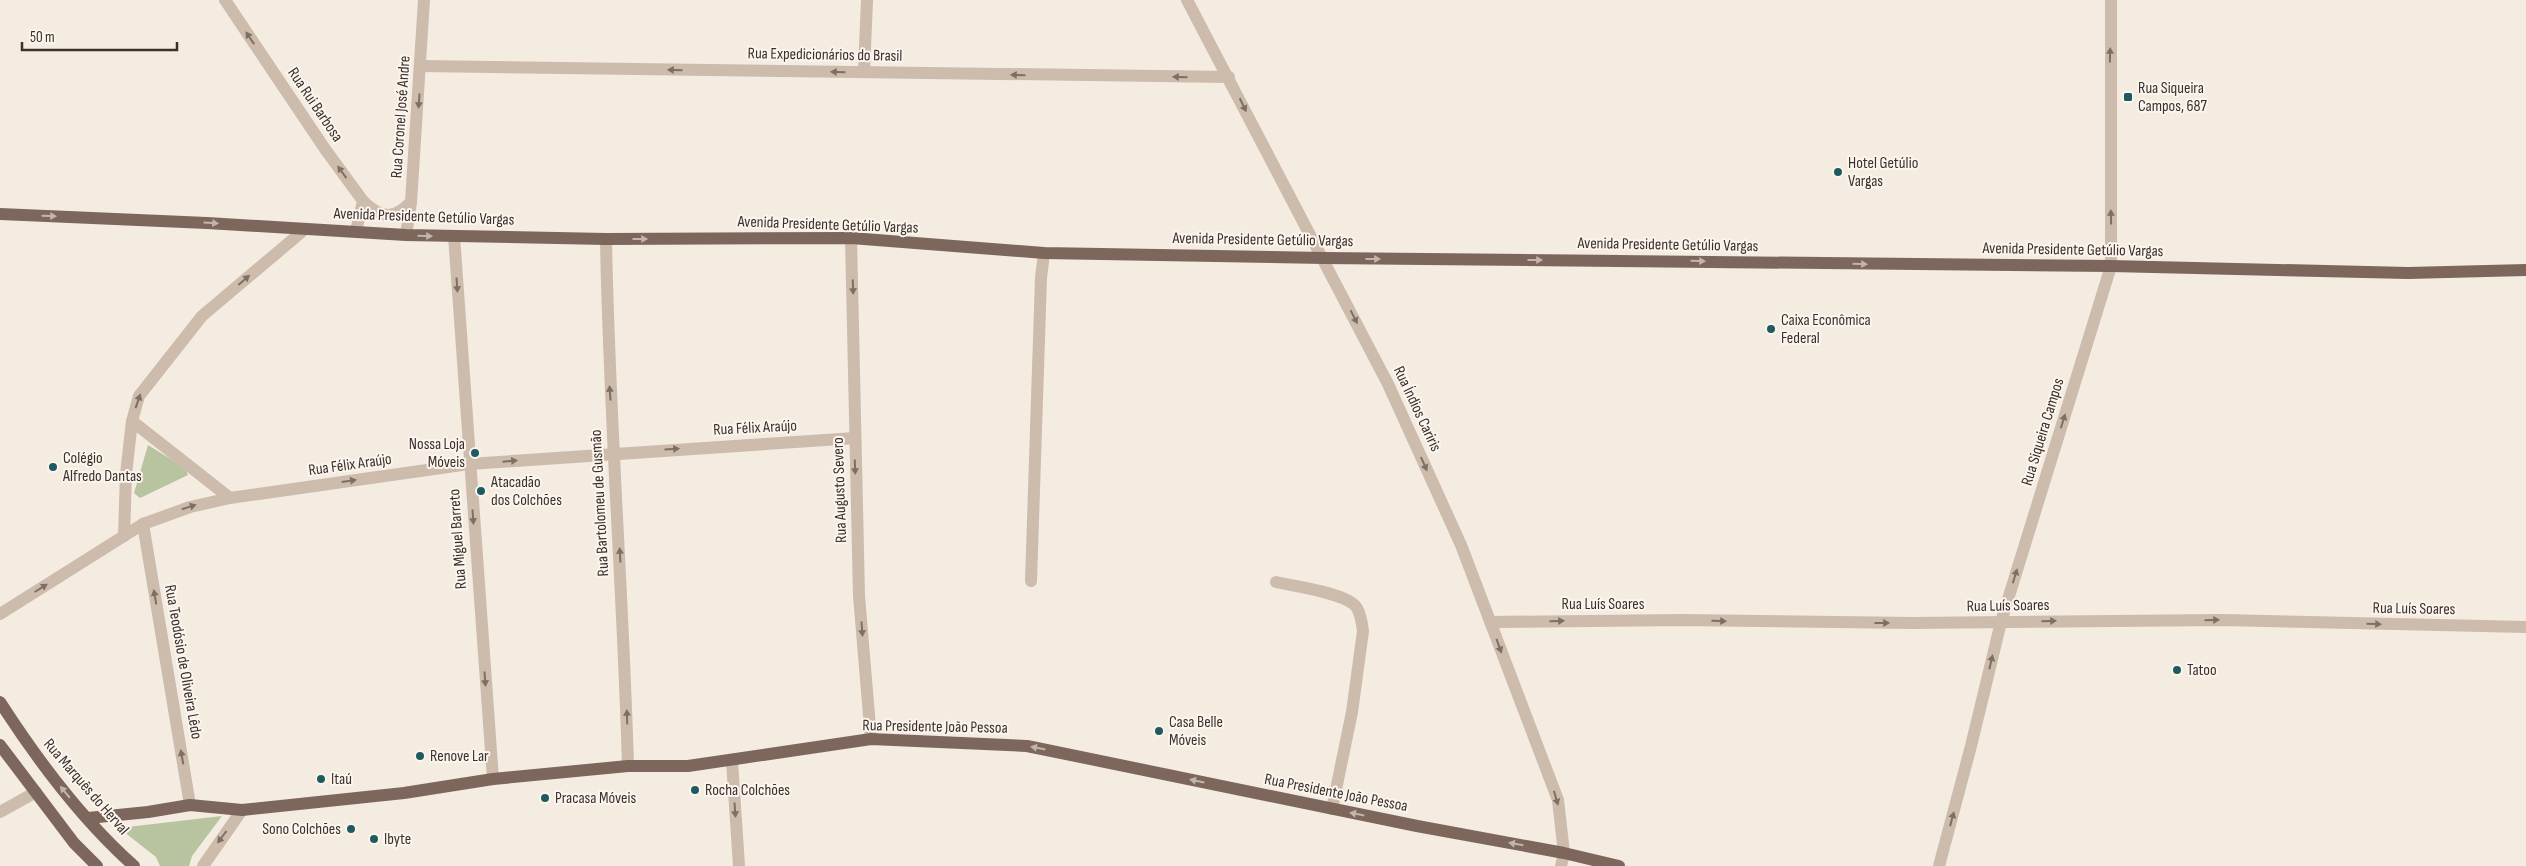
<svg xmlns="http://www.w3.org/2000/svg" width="2526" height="866" font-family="'Sofia Sans Condensed',sans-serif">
<rect width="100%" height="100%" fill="#f4ebe1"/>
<!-- green -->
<g fill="#b8c4a0">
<polygon points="148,445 185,468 188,475 140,498 134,493"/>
<polygon points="222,816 192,856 189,866 160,866 156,857 119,828"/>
</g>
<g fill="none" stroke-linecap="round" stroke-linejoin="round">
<!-- minor -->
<g stroke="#cdbbac" stroke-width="12">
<polyline points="225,0 325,149 363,201 356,231"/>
<polyline points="1187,0 1388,384 1461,545 1558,800 1564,853 1561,866"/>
<polyline points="421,66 1229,77"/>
<polyline points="864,72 867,0"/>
<path d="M363 201C381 218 393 221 411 202"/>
<polyline points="406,235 411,202 424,0"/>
<polyline points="454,236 493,779"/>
<polyline points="851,238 859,596 871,739"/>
<path d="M606 239C609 415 623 590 628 766"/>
<polyline points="132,421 230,498"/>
<polyline points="143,524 190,805"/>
<polyline points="124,536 126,474 132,421 139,396 202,316 304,230"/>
<polyline points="1031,581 1041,278 1044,253"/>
<path d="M1276 582C1294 586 1348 593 1357 608 1361 615 1362 623 1363 631L1352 712 1332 809"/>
<polyline points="0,614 143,524 190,507 230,498 469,464 855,438"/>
<polyline points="1490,622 1682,620 1913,623 2222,620 2526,627"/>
<polyline points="732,761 739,866"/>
<polyline points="0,812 36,792"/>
<polyline points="203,866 242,810"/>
<polyline points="1939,866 1971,746 2001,622 2111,266 2111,0"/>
</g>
<!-- major -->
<g stroke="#7d675c" stroke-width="12">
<polyline points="0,214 207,223 406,235 606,239 851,238 1044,253 1324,258 2111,266 2408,273 2526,270"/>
<path d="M0 702C38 761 81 819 134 866"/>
<polyline points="0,745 74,843 97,866"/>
<polyline points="88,818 148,812 190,805 242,810 404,793 493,779 628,766 688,766 871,739 1027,746 1417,826 1564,853 1619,866"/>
</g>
</g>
<!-- one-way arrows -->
<defs><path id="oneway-solid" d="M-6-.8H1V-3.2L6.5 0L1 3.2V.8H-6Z" transform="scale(1.25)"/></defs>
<g fill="#7d6f65">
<use href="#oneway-solid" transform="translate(250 38) rotate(-124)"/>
<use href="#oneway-solid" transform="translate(2110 55) rotate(-89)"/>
<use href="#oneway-solid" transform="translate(675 70) rotate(-179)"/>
<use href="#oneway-solid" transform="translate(838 72) rotate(-179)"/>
<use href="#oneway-solid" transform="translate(1018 75) rotate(-179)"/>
<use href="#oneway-solid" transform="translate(1180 77) rotate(-179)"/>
<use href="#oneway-solid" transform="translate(419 101) rotate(94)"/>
<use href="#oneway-solid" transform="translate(1243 105) rotate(64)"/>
<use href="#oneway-solid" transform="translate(342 172) rotate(-126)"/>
<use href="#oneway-solid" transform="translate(2111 217) rotate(-91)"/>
<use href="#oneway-solid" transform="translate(244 280) rotate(-41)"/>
<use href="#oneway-solid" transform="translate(457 285) rotate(86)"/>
<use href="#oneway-solid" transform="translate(853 287) rotate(88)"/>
<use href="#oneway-solid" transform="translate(1354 317) rotate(63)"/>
<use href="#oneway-solid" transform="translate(610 393) rotate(-94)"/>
<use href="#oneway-solid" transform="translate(138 401) rotate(-71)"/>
<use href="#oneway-solid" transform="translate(2063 421) rotate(-73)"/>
<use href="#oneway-solid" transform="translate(672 449) rotate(-3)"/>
<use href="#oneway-solid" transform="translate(510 461) rotate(-5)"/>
<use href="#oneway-solid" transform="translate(1424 464) rotate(66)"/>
<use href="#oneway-solid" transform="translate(855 467) rotate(88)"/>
<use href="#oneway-solid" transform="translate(349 481) rotate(-8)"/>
<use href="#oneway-solid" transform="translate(189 507) rotate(-17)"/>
<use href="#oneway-solid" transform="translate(473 517) rotate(86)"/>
<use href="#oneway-solid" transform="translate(620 555) rotate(-93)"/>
<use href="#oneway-solid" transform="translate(2015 576) rotate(-73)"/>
<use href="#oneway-solid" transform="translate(41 588) rotate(-32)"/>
<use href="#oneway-solid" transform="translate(155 597) rotate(-100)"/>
<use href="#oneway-solid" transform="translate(2212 620) rotate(-1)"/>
<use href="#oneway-solid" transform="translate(1557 621) rotate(-1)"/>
<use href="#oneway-solid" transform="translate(1719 621) rotate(1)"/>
<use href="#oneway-solid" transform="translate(2049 621) rotate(-1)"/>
<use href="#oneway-solid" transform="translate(1882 623)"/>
<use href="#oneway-solid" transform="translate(2374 624) rotate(2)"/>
<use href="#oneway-solid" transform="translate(862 629) rotate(86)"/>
<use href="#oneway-solid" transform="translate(1499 646) rotate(70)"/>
<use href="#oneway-solid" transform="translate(1991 662) rotate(-77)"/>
<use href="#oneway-solid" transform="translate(485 679) rotate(86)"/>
<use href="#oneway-solid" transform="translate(627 717) rotate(-92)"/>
<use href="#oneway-solid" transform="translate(182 757) rotate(-100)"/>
<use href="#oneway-solid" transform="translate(1556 798) rotate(74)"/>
<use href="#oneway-solid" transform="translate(735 810) rotate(86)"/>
<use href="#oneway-solid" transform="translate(1952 819) rotate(-75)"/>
<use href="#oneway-solid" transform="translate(222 837) rotate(127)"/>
</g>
<g fill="#c2b5ac">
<use href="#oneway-solid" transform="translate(49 216) rotate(2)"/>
<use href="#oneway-solid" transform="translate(211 223) rotate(4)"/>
<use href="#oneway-solid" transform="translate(425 236) rotate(1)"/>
<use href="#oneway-solid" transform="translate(640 239)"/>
<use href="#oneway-solid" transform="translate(1373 259)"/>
<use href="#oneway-solid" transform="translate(1535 260)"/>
<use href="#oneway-solid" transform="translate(1698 261) rotate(1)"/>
<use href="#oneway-solid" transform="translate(1860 264) rotate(1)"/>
<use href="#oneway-solid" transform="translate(1038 748) rotate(-169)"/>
<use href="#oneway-solid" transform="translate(1197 781) rotate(-168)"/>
<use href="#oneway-solid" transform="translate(65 792) rotate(-130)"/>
<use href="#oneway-solid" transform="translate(1357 814) rotate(-169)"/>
<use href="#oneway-solid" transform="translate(1516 844) rotate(-170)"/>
</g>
<!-- markers -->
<g fill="#1f5a5e" stroke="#fbf5ee" stroke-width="2">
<rect x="2123" y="92" width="10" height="10" rx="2.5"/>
<circle cx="1838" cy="172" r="5"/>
<circle cx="1771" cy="329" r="5"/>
<circle cx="475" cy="453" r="5"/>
<circle cx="53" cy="467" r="5"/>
<circle cx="481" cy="491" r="5"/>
<circle cx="2177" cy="670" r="5"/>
<circle cx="1159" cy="731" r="5"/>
<circle cx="420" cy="756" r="5"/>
<circle cx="321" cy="779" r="5"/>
<circle cx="695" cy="790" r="5"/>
<circle cx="545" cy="798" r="5"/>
<circle cx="351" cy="829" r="5"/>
<circle cx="374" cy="839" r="5"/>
</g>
<g text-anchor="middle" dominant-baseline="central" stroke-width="4" stroke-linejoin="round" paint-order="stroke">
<!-- street labels -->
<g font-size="16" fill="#3b302b" stroke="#fbf5ee">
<text transform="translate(825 55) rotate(1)">Rua Expedicionários do Brasil</text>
<text transform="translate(315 105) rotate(56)">Rua Rui Barbosa</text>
<text transform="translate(401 117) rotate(-86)">Rua Coronel José Andre</text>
<text transform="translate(424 217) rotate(2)">Avenida Presidente Getúlio Vargas</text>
<text transform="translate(828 225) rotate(2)">Avenida Presidente Getúlio Vargas</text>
<text transform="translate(1263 240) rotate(1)">Avenida Presidente Getúlio Vargas</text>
<text transform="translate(1668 245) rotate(1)">Avenida Presidente Getúlio Vargas</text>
<text transform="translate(2073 250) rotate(1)">Avenida Presidente Getúlio Vargas</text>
<text transform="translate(1417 409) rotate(65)">Rua Índios Cariris</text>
<text transform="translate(755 428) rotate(-3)">Rua Félix Araújo</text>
<text transform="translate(2043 432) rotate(-73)">Rua Siqueira Campos</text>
<text transform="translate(350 465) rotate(-8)">Rua Félix Araújo</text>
<text transform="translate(840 490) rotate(-92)">Rua Augusto Severo</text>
<text transform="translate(600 503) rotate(-93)">Rua Bartolomeu de Gusmão</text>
<text transform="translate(458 539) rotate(-94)">Rua Miguel Barreto</text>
<text x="1603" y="604">Rua Luís Soares</text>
<text transform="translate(2008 606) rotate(-1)">Rua Luís Soares</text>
<text transform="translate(2414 609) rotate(1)">Rua Luís Soares</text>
<text transform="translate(183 662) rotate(80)">Rua Teodósio de Oliveira Lêdo</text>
<text transform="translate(935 727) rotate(1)">Rua Presidente João Pessoa</text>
<text transform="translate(86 787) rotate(49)">Rua Marquês do Herval</text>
<text transform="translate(1336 793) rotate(11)">Rua Presidente João Pessoa</text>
</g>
<!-- poi labels -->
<g font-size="16" fill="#3b302b" stroke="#fbf5ee" text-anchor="start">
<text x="2138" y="88">Rua Siqueira<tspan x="2138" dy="18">Campos, 687</tspan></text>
<text x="1848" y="163">Hotel Getúlio<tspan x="1848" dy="18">Vargas</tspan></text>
<text x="1781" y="320">Caixa Econômica<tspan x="1781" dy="18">Federal</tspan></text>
<text x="465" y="444" text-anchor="end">Nossa Loja<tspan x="465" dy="18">Móveis</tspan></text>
<text x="63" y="458">Colégio<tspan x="63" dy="18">Alfredo Dantas</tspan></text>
<text x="491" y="482">Atacadão<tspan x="491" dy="18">dos Colchões</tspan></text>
<text x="2187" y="670">Tatoo</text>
<text x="1169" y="722">Casa Belle<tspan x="1169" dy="18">Móveis</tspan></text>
<text x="430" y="756">Renove Lar</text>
<text x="331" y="779">Itaú</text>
<text x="705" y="790">Rocha Colchões</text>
<text x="555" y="798">Pracasa Móveis</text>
<text x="341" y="829" text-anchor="end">Sono Colchões</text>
<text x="384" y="839">Ibyte</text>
</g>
</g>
<!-- scale -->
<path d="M22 42v8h155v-8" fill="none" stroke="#3b302b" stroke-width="2.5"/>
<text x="30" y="42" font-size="15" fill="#3b302b" stroke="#fbf5ee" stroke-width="4" paint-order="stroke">50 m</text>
</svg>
